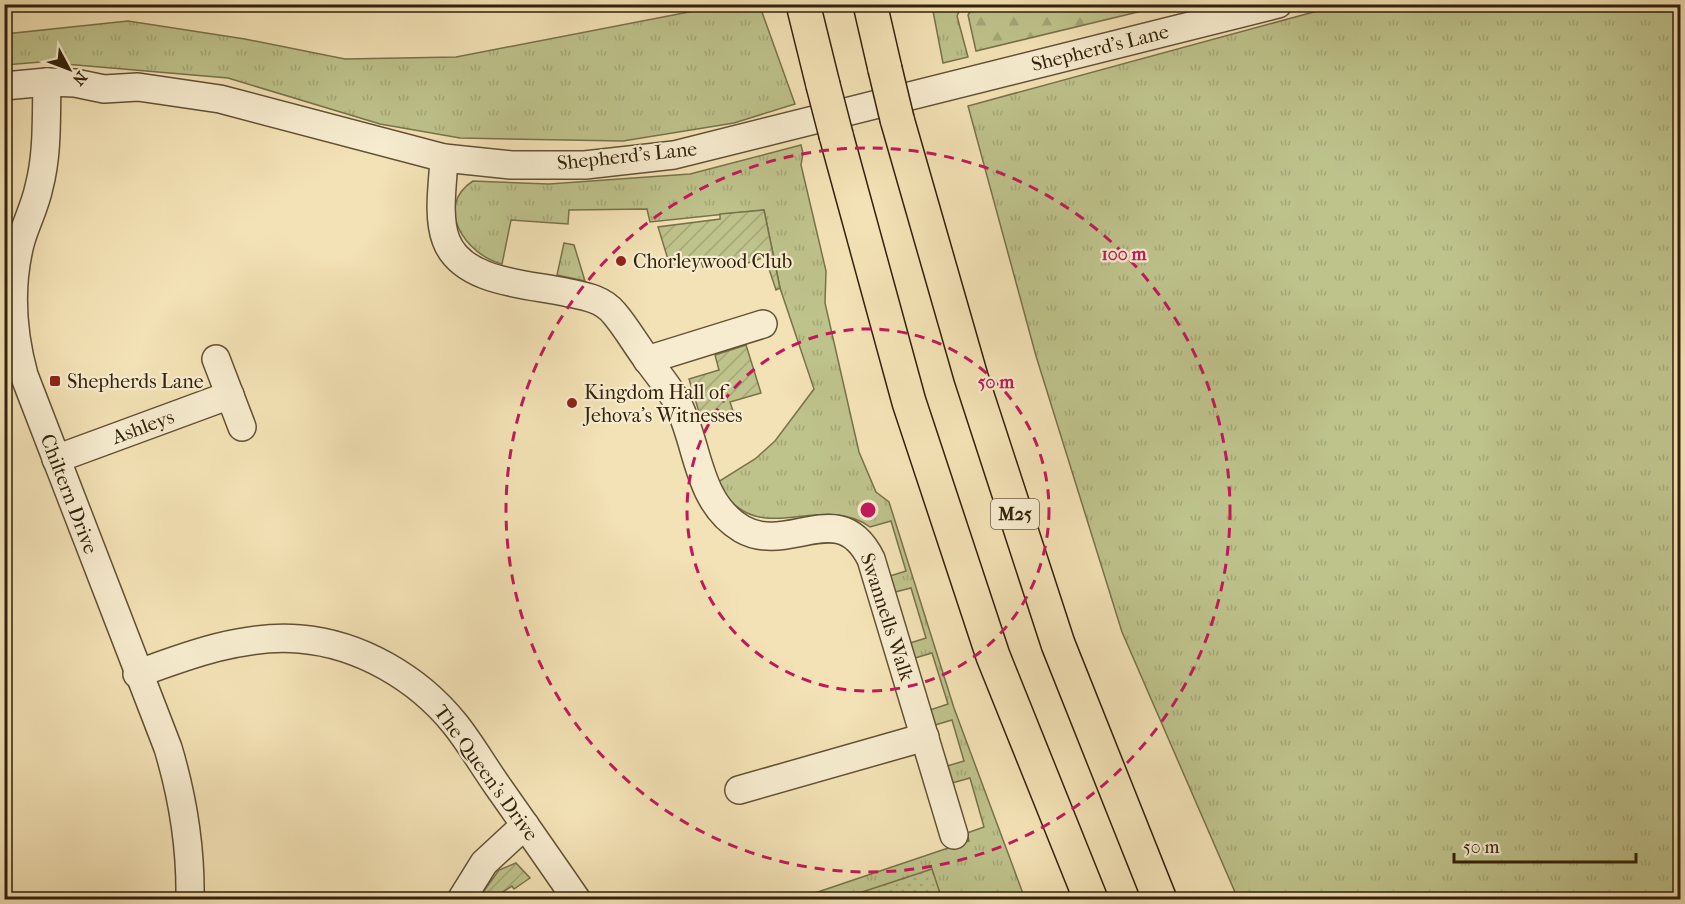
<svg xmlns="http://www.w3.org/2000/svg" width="1685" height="904" font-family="'IM FELL French Canon',serif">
<defs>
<pattern id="grass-tufts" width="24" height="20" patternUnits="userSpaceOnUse" patternTransform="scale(1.5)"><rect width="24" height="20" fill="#bec28b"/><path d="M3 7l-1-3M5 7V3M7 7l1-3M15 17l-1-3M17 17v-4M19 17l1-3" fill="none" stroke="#a4a677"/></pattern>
<pattern id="forest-firs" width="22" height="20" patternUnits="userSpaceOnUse" patternTransform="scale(1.5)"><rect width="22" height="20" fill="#bec28b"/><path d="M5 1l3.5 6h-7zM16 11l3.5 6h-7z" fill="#a4a677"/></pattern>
<pattern id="park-dots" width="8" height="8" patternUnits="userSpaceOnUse" patternTransform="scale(1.5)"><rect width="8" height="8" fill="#bec28b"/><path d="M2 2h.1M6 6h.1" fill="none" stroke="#a4a677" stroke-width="1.8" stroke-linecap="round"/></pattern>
<pattern id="garden-furrows" width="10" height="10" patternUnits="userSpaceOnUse" patternTransform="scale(1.5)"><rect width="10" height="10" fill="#bec28b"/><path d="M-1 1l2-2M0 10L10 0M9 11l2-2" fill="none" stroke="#a4a677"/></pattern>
</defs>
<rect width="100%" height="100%" fill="#f3e2b5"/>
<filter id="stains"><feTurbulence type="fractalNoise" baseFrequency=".00333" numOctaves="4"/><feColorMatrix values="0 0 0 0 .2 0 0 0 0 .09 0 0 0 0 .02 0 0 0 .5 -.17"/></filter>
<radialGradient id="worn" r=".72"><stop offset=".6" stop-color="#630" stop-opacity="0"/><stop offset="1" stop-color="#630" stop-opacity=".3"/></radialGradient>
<!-- grass -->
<g fill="url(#grass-tufts)" stroke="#78724a" stroke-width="1.5">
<polygon points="759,4 795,104 734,123 623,141 460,138 380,124 228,78 41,62 5,65 5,34 128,21 245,39 345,59 456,57 725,5"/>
<polygon points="1343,4 1680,5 1680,899 1238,899 1122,632 1036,356 968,106"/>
<polygon points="962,5 957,16 968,57 943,63 932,6"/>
<path d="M801 145 803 153 801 165 826 271 825 303 859 452 876 492 889 502 954 708 1025 899H797L969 841 967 833 984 827 970 778 952 783 947 766 964 761 952 720 935 725 930 710 948 704 932 653 915 658 910 643 926 638 911 588 895 592 890 576 906 571 891 521 870 527C819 490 754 554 718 482L755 459 775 441 814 389 780 288 764 210 650 222 647 209 569 210 568 224 511 220 502 264C466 255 433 207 473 181L549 184 690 174Z"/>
<polygon points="564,243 574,245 585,281 557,275"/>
</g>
<!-- forest -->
<polygon fill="url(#forest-firs)" stroke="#78724a" stroke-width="1.5" points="975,5 975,4 1167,5 976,51 968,15"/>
<!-- park -->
<polygon fill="url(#park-dots)" stroke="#78724a" stroke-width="1.5" points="932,869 942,899 841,899"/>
<!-- garden -->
<g fill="url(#garden-furrows)" stroke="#78724a" stroke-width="1.5">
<polygon points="764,210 780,288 776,290 765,257 736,267 733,258 703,267 700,259 671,269 658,227 720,219 720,214"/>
<polygon points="746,345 761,393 730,402 733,411 702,422 689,379 719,370 715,355"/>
<polygon points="516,863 530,878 514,889 512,886 492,899 478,899 499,870"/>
</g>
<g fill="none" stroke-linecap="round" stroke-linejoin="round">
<!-- minor casing -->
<g stroke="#625135" stroke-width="30">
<g id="minor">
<path d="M47 82C46 116 48 153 39 187 35 207 25 225 20 244 9 289 12 331 24 375L168 748C183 798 191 847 190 900"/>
<polyline points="4,86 47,82 75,83 104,89 138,87 220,99 444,158 511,165 585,165 674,155 1278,4"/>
<path d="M444 158C443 183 437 216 446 240 462 283 528 284 565 292 583 296 602 298 614 313 626 327 635 343 646 358 656 372 669 387 677 402 699 444 696 502 742 529 789 556 839 495 871 559L954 835"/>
<polyline points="216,359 242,427"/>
<polyline points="647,360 763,324"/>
<polyline points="56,459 230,395"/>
<path d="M137 674C188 655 245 634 300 639 360 644 418 678 455 724 471 744 484 767 499 788 525 825 551 862 577 900"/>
<polyline points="739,790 925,737"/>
<polyline points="461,900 484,863 525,825"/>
</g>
</g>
<!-- motorway casing -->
<g stroke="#31210a" stroke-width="36">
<g id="motorway">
<polyline points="803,4 823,85"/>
<polyline points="870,4 885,69"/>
<polyline points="897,119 971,377 1058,644 1160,900"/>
<polyline points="836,135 909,402 993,656 1091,900"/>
</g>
</g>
<!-- minor -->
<use href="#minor" stroke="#f7eccf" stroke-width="27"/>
<!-- motorway -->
<use href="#motorway" stroke="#f3e2b5" stroke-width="33"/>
<!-- motorway-bridge casing -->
<g stroke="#31210a" stroke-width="36" stroke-linecap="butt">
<g id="motorway-bridge">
<polyline points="885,69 897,119"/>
<polyline points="823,85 836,135"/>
</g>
</g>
<!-- motorway-bridge -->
<use href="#motorway-bridge" stroke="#f3e2b5" stroke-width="33"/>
</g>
<!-- distance rings -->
<g fill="none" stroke="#c2185b" stroke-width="3" stroke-dasharray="10 8">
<circle cx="868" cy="510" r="181"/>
<circle cx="868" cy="510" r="362"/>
</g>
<!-- markers -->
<g fill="#8f2418" stroke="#f7eccf" stroke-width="2">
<circle cx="621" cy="261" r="6"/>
<rect x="49" y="375" width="12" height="12" rx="3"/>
<circle cx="572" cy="403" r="6"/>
</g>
<g text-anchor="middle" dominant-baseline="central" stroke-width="4.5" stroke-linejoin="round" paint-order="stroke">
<!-- shield labels -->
<rect fill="#f7eccf" stroke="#6c5e45" stroke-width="1.5" x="991" y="499" width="48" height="30" rx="4.5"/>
<g font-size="18" font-weight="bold" fill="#31210a">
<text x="1015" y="514">M25</text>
</g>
<!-- street labels -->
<g font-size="20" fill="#31210a" stroke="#f7eccf">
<text transform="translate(1100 48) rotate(-14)">Shepherd's Lane</text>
<text transform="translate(627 156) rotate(-6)">Shepherd's Lane</text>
<text transform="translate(143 427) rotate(-20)">Ashleys</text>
<text transform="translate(69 494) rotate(69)">Chiltern Drive</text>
<text transform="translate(887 617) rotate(72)">Swannells Walk</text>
<text transform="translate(486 773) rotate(54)">The Queen's Drive</text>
</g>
<!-- poi labels -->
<g font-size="20" fill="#31210a" stroke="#f7eccf" text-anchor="start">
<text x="633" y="261">Chorleywood Club</text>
<text x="67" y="381">Shepherds Lane</text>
<text x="584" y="392">Kingdom Hall of<tspan x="584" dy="23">Jehova's Witnesses</tspan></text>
</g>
</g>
<circle cx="868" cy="510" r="9" fill="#c2185b" stroke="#f7eccf" stroke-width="3"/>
<g font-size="18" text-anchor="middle" font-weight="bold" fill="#c2185b" stroke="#f7eccf" stroke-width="4.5" stroke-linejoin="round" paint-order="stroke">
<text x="1124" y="260">100 m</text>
<text x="996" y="388">50 m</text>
</g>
<!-- margin -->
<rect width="1685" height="904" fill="none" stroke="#f3e2b5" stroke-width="24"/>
<rect x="6" y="6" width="1673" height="892" fill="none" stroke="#31210a" stroke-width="3"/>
<rect x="12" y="12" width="1661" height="880" fill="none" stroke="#31210a" stroke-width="1.5"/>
<!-- north arrow -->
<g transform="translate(69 69) rotate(131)" stroke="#f7eccf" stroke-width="4.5" paint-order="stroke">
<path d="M0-4.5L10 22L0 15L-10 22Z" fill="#31210a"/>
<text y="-9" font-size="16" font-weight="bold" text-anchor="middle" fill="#31210a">N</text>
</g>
<!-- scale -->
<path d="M1454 853v9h182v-9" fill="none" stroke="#31210a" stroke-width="3"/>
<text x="1463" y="853" font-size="18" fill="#31210a" stroke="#f7eccf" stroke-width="4.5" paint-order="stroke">50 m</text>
<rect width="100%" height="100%" filter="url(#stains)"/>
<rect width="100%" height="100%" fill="url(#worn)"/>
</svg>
